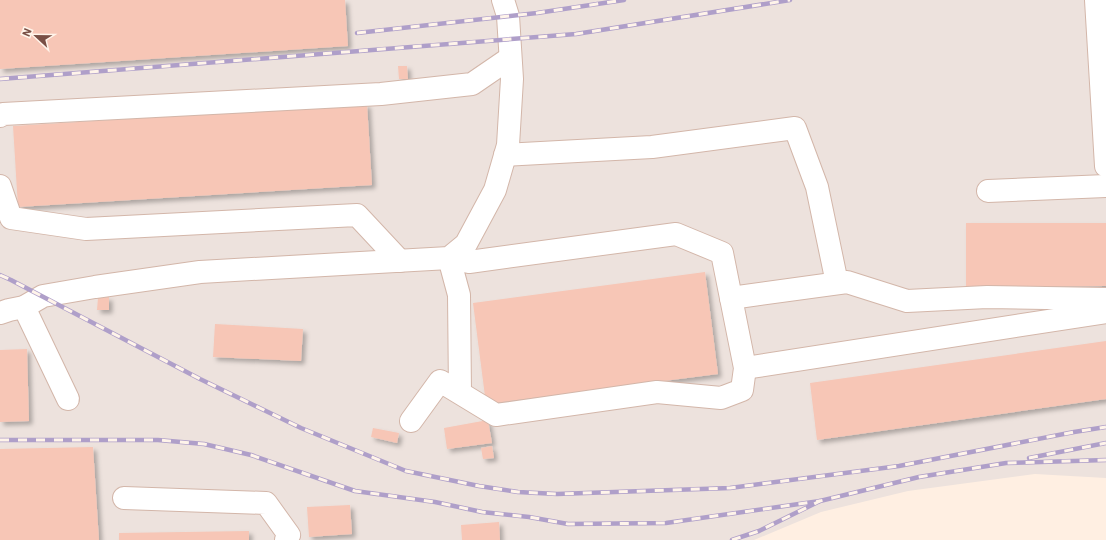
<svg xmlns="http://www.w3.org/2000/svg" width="1106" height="540" font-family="'IBM Plex Sans',sans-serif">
<defs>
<filter id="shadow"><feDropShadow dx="3.5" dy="3.5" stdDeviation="2" flood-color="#0004"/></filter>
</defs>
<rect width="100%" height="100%" fill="#ffefe2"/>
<!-- industrial -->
<polygon fill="#ede2dd" points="0,0 1106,0 1106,478 1035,474 908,491 821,512 754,540 0,540"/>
<!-- building -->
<g fill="#f7c6b6" filter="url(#shadow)">
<polygon points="0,0 345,0 348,46 0,69"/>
<polygon points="398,66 407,66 408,79 399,79"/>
<polygon points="367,104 372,185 18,207 13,126"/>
<polygon points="966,223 1106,223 1106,286 966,287"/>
<polygon points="705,272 718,374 486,404 473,303"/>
<polygon points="109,297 109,310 97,310 98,298"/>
<polygon points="215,324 303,329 301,361 213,357"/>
<polygon points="1106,341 1106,399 817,440 810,383"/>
<polygon points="27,349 29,421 0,422 0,350"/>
<polygon points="488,420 492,443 447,449 444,428"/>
<polygon points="373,428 399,433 397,443 371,437"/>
<polygon points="492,446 494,458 483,459 481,448"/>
<polygon points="93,447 99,540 0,540 0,449"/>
<polygon points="350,505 352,534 309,537 307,507"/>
<polygon points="499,522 500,540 462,540 461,525"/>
<polygon points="249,531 249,540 119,540 119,533"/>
</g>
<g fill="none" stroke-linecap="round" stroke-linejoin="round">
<!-- minor casing -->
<g stroke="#d3b6a9" stroke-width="24">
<g id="minor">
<polyline points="1096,0 1106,166"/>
<polyline points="0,116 3,114 381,94 472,84 510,58"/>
<polyline points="505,155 652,147 795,128 817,187 837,283"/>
<polyline points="0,186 11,218 86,229 357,215 400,261"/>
<polyline points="988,191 1106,186"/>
<polyline points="731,298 847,282 907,301 987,297 1106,299"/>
<polyline points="24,307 68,399"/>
<polyline points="0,313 9,310 24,307 43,296 95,287 200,272 449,258 466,244 495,190 508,145 512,79 508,16 503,0"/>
<polyline points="745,368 1106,312"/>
<polyline points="411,421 440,381 496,415 657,392 721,398 742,390 745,368 722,253 676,234 469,262 449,258 459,295 460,393"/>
<polyline points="124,498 266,503 289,535 286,540"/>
</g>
</g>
<!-- minor -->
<use href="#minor" stroke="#fff" stroke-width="22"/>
<!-- rail casing -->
<g stroke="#af9fc9" stroke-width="4.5">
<g id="rail">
<polyline points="357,33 537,13 624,0"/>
<polyline points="0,79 576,34 790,0"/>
<polyline points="0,275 11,280 200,379 301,428 406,471 479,486 518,492 557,494 730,488 899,466 1074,432 1106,427"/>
<polyline points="0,440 158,440 204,444 251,455 355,491 435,502 482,512 529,517 568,524 666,523 820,501"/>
<polyline points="1029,458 1106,443"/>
<polyline points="732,540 759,531 820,501 919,477 1006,463 1106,460"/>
</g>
</g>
<!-- rail -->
<use href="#rail" stroke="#fff4ea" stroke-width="3" stroke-dasharray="9" stroke-linecap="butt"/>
</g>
<!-- north arrow -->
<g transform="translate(36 36) rotate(292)" stroke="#fff4ea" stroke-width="3" paint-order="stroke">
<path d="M0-3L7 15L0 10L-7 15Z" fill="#794f45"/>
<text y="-6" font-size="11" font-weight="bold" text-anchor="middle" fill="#794f45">N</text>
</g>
</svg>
